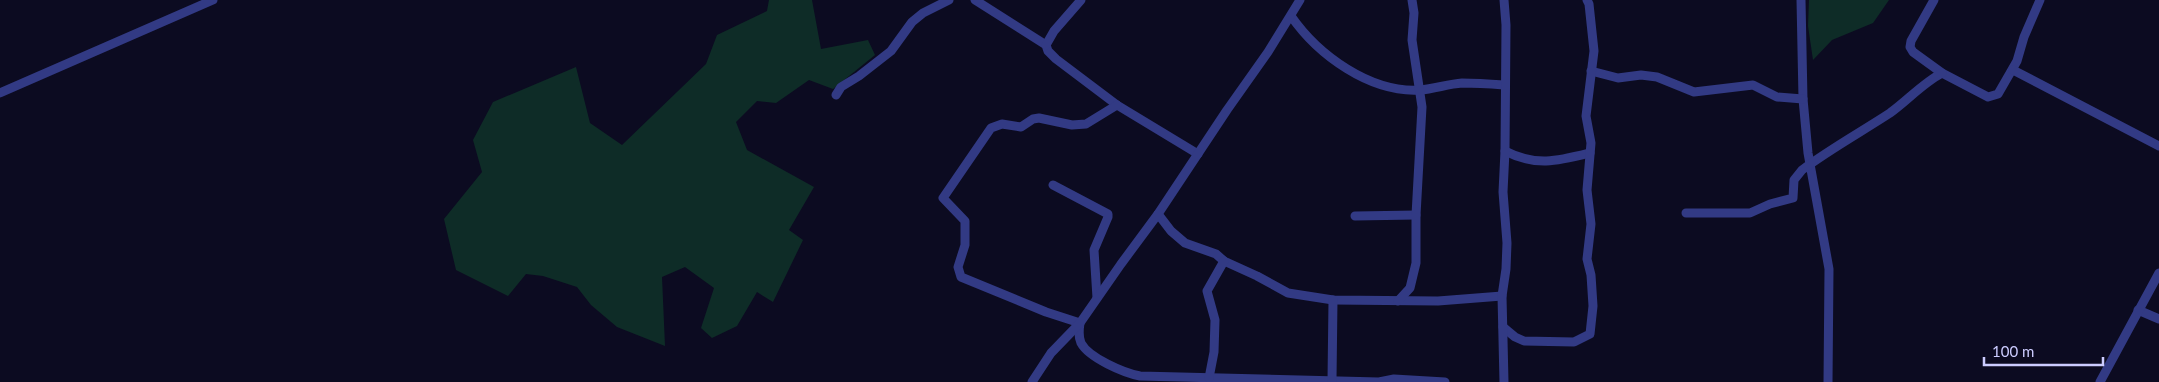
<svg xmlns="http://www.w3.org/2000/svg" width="2159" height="382" font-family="Lato,sans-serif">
<rect width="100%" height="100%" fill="#0c0b21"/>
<!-- green -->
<g fill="#0e2c27">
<polygon points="769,0 812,0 821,49 868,40 875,55 833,89 809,80 776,103 757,101 736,122 747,150 814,187 789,230 803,240 773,302 757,292 737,326 712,338 701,328 714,288 685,267 662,277 665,346 617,327 591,305 577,287 543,276 526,274 508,296 456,270 444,219 482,172 473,140 493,102 576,67 590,123 622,145 706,64 717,35 767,11"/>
<polygon points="1809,0 1889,0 1873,23 1832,40 1813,60 1808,26"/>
</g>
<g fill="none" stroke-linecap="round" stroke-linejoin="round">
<!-- street -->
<g stroke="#323a84" stroke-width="9">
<polyline points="975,0 1046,45 1048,51 1056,59 1117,105 1198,154"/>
<polyline points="1801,0 1803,99 1808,153 1829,269 1828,382"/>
<polyline points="1934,0 1911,41 1910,47 1913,52 1942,73 1988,97 1998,94 2017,61 2024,37 2040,0"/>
<path d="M1291 16C1318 55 1370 93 1420 90 1434 89 1448 84 1462 83 1475 83 1491 84 1504 85"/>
<polyline points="1046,45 1054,31 1081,0"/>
<polyline points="2013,70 2159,146"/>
<polyline points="1591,71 1618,78 1641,75 1657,77 1694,92 1753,85 1777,97 1803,99"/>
<polyline points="0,93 213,0"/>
<polyline points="836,95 841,87 859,76 891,51 912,22 923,13 949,0"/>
<path d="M1117 105 1086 124 1072 125 1039 118 1033 119 1021 127 1002 124 991 128 943 198 965 221V245L958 267 961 277 1046 312 1080 323C1079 330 1078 336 1081 343 1089 358 1124 373 1140 376L1379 382 1394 379 1445 382"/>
<path d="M1505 151C1536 167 1558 161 1590 153"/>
<polyline points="1053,185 1108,214 1108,217 1094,250 1097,298"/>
<path d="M1686 213H1750L1770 204 1793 198 1794 180 1802 170C1830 149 1861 132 1890 113 1908 100 1923 83 1942 73"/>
<polyline points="1158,214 1171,231 1185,243 1216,254 1224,261 1257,276 1288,293 1333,300 1438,301 1502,296"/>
<polyline points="1355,216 1416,215"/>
<polyline points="1398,301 1410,288 1416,263 1416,215 1422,107 1412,40 1414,13 1412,0"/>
<polyline points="2138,310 2159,319"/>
<polyline points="1503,327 1515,337 1524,341 1574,342 1590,334 1593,306 1591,275 1587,259 1591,224 1587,190 1591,143 1586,116 1594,51 1589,4 1587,0"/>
<polyline points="1209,378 1214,352 1215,320 1207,291 1224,261"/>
<polyline points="1332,380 1333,300"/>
<polyline points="1032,382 1051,353 1080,323 1121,264 1158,214 1227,110 1268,52 1300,0"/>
<polyline points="1504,382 1502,296 1506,269 1507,243 1503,192 1505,151 1506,25 1504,0"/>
<polyline points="2100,382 2159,273"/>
</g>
</g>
<!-- scale -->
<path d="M1984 357v8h119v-8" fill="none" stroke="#ccccff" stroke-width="2.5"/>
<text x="1992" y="357" font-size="15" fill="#ccccff" stroke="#0c0b21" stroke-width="4" paint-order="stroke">100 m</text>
</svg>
